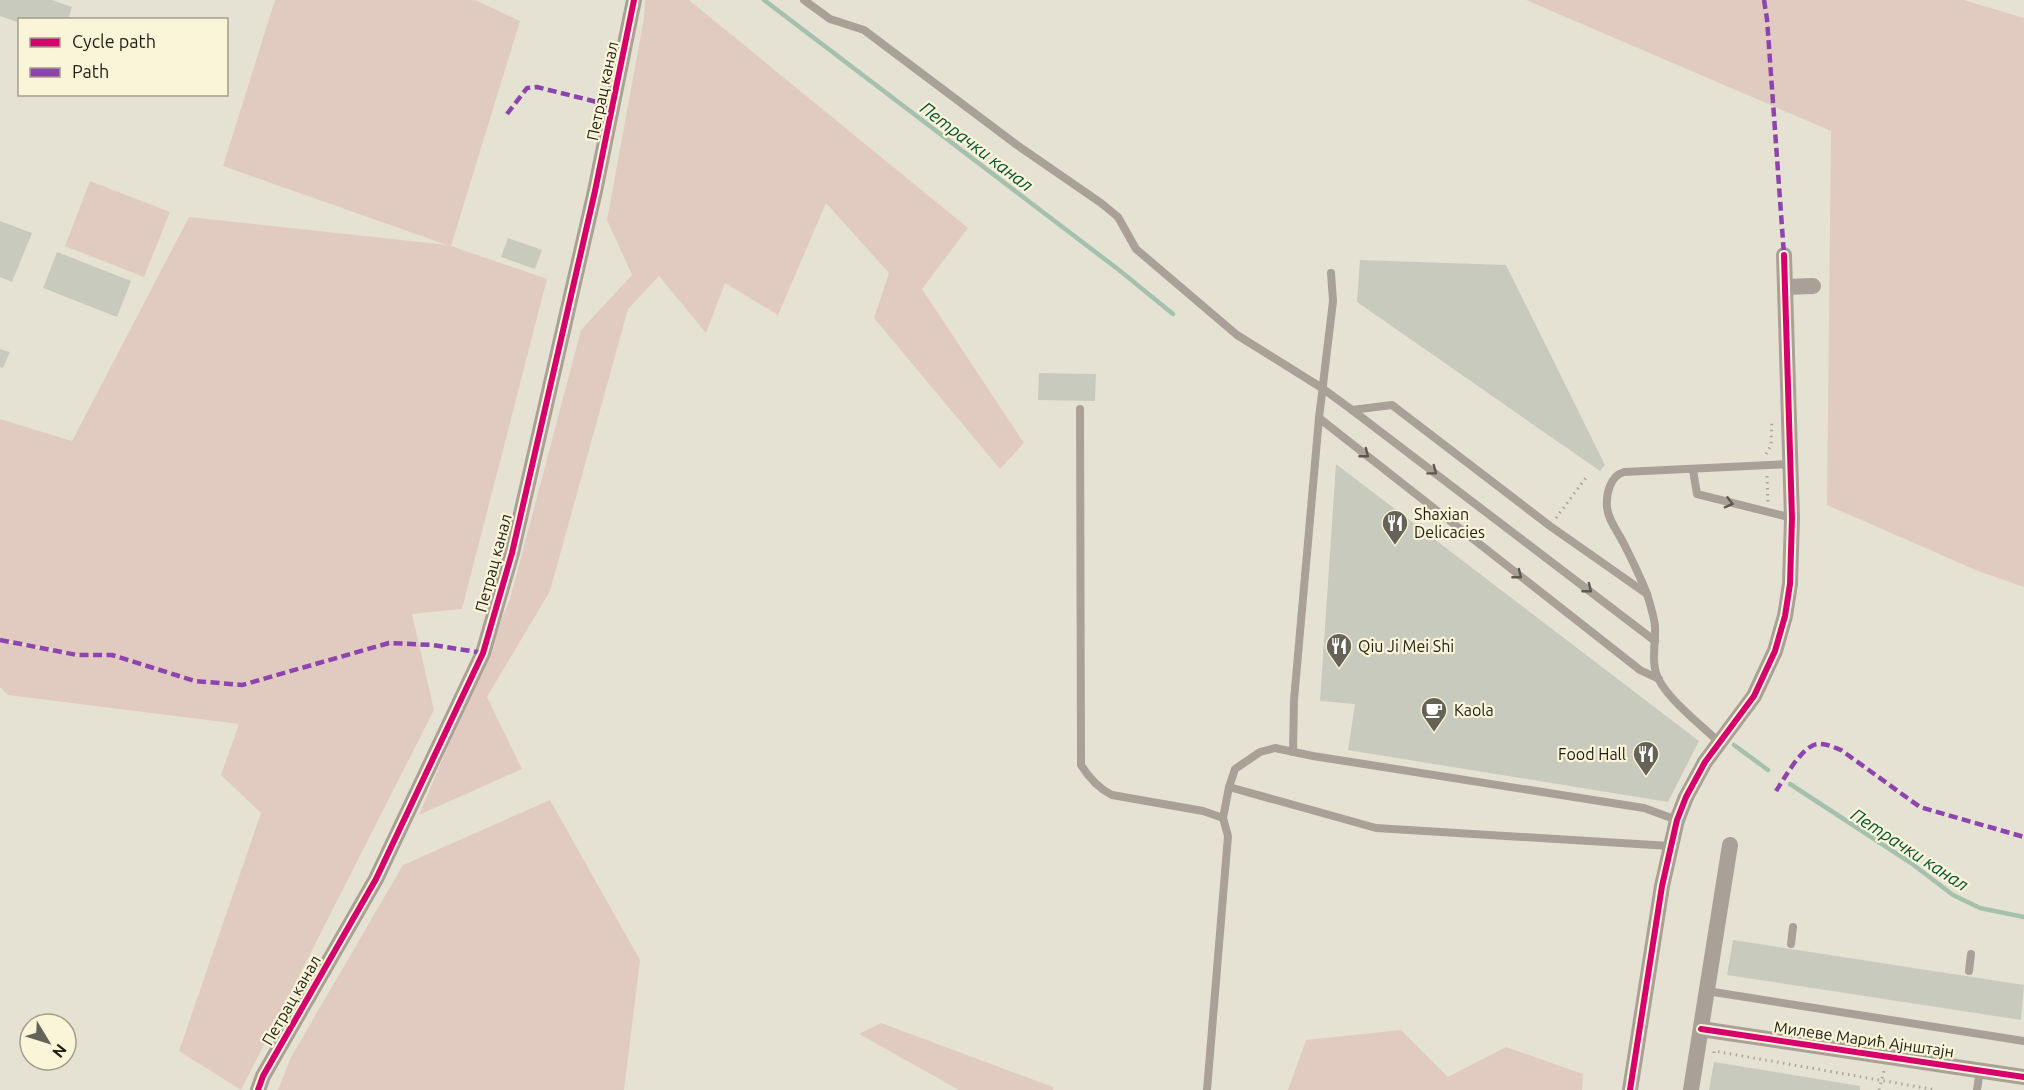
<svg xmlns="http://www.w3.org/2000/svg" width="2024" height="1090" font-family="Ubuntu,sans-serif">
<rect width="100%" height="100%" fill="#e5e2d4"/>
<!-- green -->
<g fill="#e1cbc1">
<polygon points="275,0 475,0 520,21 451,246 547,279 462,609 412,614 434,710 241,1090 179,1051 261,813 221,775 239,724 8,695 0,687 0,641 105,661 0,639 0,419 72,441 189,217 447,245 223,166"/>
<polygon points="645,0 689,0 968,228 922,289 1024,443 1000,469 874,318 889,273 826,203 778,315 725,283 706,333 659,276 628,309 550,591 487,697 522,769 419,815 510,599 581,330 632,275 607,220 644,18"/>
<polygon points="1526,0 1964,0 2024,18 2024,587 1978,571 1827,505 1831,131"/>
<polygon points="90,181 170,212 144,277 65,246"/>
<polygon points="550,800 640,960 624,1090 278,1090 291,1057 403,865"/>
<polygon points="881,1023 1053,1087 1053,1090 959,1090 859,1034"/>
<polygon points="1401,1030 1448,1077 1506,1047 1583,1074 1582,1090 1288,1090 1306,1040"/>
</g>
<g fill="none" stroke-linecap="round" stroke-linejoin="round">
<!-- stream -->
<g stroke="#a5c0ad" stroke-width="4.5">
<polyline points="764,0 1119,270 1173,314"/>
<polyline points="1734,745 1768,770"/>
<polyline points="1790,784 1911,863 1953,895 1980,908 2024,917"/>
</g>
</g>
<!-- building -->
<g fill="#c9cabe">
<polygon points="0,0 52,0 72,7 68,20 20,20 20,23 0,16"/>
<polygon points="0,221 32,233 12,282 0,277"/>
<polygon points="508,238 542,250 535,269 501,257"/>
<polygon points="57,252 131,281 117,317 43,288"/>
<polygon points="1360,260 1506,265 1605,465 1600,471 1357,302"/>
<polygon points="0,349 10,352 3,368 0,367"/>
<polygon points="1039,373 1096,374 1095,401 1038,400"/>
<polygon points="1336,464 1699,741 1668,802 1348,750 1355,704 1320,701"/>
<polygon points="1733,940 2024,985 2021,1020 1727,975"/>
<polygon points="1714,1062 1860,1086 1860,1090 1709,1090"/>
</g>
<g fill="none" stroke-linecap="round" stroke-linejoin="round">
<!-- path -->
<g stroke="#aaa59a" stroke-width="3" stroke-dasharray="1.5 4.5" stroke-linecap="butt">
<polyline points="1766,454 1771,445 1772,420"/>
<polyline points="1767,476 1768,502"/>
<polyline points="1556,518 1588,475"/>
<polyline points="1714,1053 1714,1051 1936,1090"/>
<polyline points="1879,1090 1884,1071"/>
</g>
<!-- lane -->
<g stroke="#a9a198" stroke-width="8">
<polyline points="804,0 830,19 864,30 1017,145 1101,203 1118,217 1136,249 1237,335 1322,388 1352,410 1392,405 1550,526 1647,594"/>
<path d="M1080 409 1081 765C1089 778 1098 788 1112 795L1203 811 1223 818 1228 836 1207 1090"/>
<polyline points="1352,410 1655,641"/>
<polyline points="1319,418 1640,670 1659,679"/>
<polyline points="1693,470 1697,494 1792,518"/>
<path d="M1720 743C1702 726 1670 701 1659 680 1650 664 1656 644 1655 626 1654 616 1650 604 1647 594 1641 578 1632 560 1624 544 1618 532 1608 520 1607 507 1606 494 1610 476 1624 472L1789 464"/>
<polyline points="1293,752 1294,700 1319,418 1333,301 1331,273"/>
<polyline points="1229,787 1376,828 1670,846"/>
<polyline points="1223,818 1229,787 1235,769 1260,752 1275,748 1313,756 1644,808 1677,820"/>
<polyline points="1791,944 1793,927"/>
<polyline points="1969,971 1971,954"/>
<polyline points="1707,991 2024,1041"/>
<polyline points="1977,1090 1980,1070"/>
</g>
<!-- street -->
<g stroke="#a9a198" stroke-width="16">
<polyline points="1785,287 1813,286"/>
<polyline points="1701,1029 2024,1077"/>
<polyline points="258,1090 263,1076 376,879 483,653 512,553 595,191 634,0"/>
<polyline points="1630,1090 1662,886 1677,820 1686,797 1705,762 1754,696 1775,651 1785,616 1790,584 1792,518 1784,255"/>
<polyline points="1691,1090 1730,845"/>
</g>
<!-- quiet -->
<g stroke="#8e44ad" stroke-width="4.5" stroke-dasharray="9 4.5" stroke-linecap="butt">
<polyline points="1764,0 1767,19 1784,255"/>
<polyline points="507,114 527,88 537,87 613,106"/>
<polyline points="0,640 77,655 112,655 195,681 242,685 389,643 433,645 483,653"/>
<path d="M1776 791C1784 779 1802 746 1817 744 1825 743 1833 747 1841 750L1920 807 2024 837"/>
</g>
<!-- cycleway casing -->
<g stroke="#faf4d9" stroke-width="10">
<g id="cycleway">
<polyline points="1701,1029 2024,1077"/>
<polyline points="258,1090 263,1076 376,879 483,653 512,553 595,191 634,0"/>
<polyline points="1630,1090 1662,886 1677,820 1686,797 1705,762 1754,696 1775,651 1785,616 1790,584 1792,518 1784,255"/>
</g>
</g>
<!-- cycleway -->
<use href="#cycleway" stroke="#d6006c" stroke-width="6"/>
</g>
<!-- one-way arrows -->
<defs><path id="oneway-chevron" d="M-2-3.5L2.5 0L-2 3.5" fill="none" stroke-width="1.6" stroke-linecap="round" stroke-linejoin="round" transform="scale(1.5)"/></defs>
<g stroke="#5e594f">
<use href="#oneway-chevron" transform="translate(1365 454) rotate(38)"/>
<use href="#oneway-chevron" transform="translate(1433 471) rotate(37)"/>
<use href="#oneway-chevron" transform="translate(1729 503) rotate(15)"/>
<use href="#oneway-chevron" transform="translate(1518 575) rotate(38)"/>
<use href="#oneway-chevron" transform="translate(1588 589) rotate(38)"/>
</g>
<!-- icons -->
<defs>
<g id="restaurant-pin" transform="scale(1.35)"><path d="M0 17L-7.5 6A9.5 9.5 0 1 1 7.5 6Z" fill="#656357" stroke="#faf4d9"/><path d="M-5-6h1v4h1v-4h1v4h1v-4h1v5L-1.5 .5V6h-2V.5L-5-1ZM5-6V6H3V1.5H1.5Q1.5-4 5-6Z" fill="#fff"/></g>
<g id="cafe-pin" transform="scale(1.35)"><path d="M0 17L-7.5 6A9.5 9.5 0 1 1 7.5 6Z" fill="#656357" stroke="#faf4d9"/><path d="M-5.5-4.5H6V0H3Q3 3.5 0 3.5H-2.5Q-5.5 3.5-5.5 0ZM3-3.2v2h1.7v-2ZM-6 4.5H4V6H-6Z" fill="#fff"/></g>
</defs>
<g fill-rule="evenodd">
<use href="#restaurant-pin" x="1395" y="523"/>
<use href="#restaurant-pin" x="1339" y="646"/>
<use href="#cafe-pin" x="1434" y="710"/>
<use href="#restaurant-pin" x="1646" y="754"/>
</g>
<g text-anchor="middle" dominant-baseline="central" stroke-width="4.5" stroke-linejoin="round" paint-order="stroke">
<!-- street labels -->
<g font-size="16" fill="#201e14" stroke="#faf4d9">
<text transform="translate(602 91) rotate(-78)">Петрац канал</text>
<text transform="translate(493 563) rotate(-75)">Петрац канал</text>
<text transform="translate(291 1000) rotate(-60)">Петрац канал</text>
<text transform="translate(1864 1039) rotate(8)">Милеве Марић Ајнштајн</text>
</g>
<!-- poi labels -->
<g font-size="16" fill="#201e14" stroke="#faf4d9" text-anchor="start">
<text x="1414" y="514">Shaxian<tspan x="1414" dy="18">Delicacies</tspan></text>
<text x="1358" y="646">Qiu Ji Mei Shi</text>
<text x="1454" y="710">Kaola</text>
<text x="1626" y="754" text-anchor="end">Food Hall</text>
</g>
<!-- water labels -->
<g font-size="18" font-style="italic" fill="#055237" stroke="#faf4d9">
<text transform="translate(977 146) rotate(37)">Петрачки канал</text>
<text transform="translate(1910 849) rotate(33)">Петрачки канал</text>
</g>
</g>
<!-- legend -->
<rect x="18" y="18" width="210" height="78" fill="#faf4d9" stroke="#a39e8a" stroke-width="1.5"/>
<rect x="30" y="38" width="30" height="9" fill="#d6006c" stroke="#a39e8a" stroke-width="1.5"/>
<text x="72" y="48" font-size="18" fill="#201e14">Cycle path</text>
<rect x="30" y="68" width="30" height="9" fill="#8e44ad" stroke="#a39e8a" stroke-width="1.5"/>
<text x="72" y="78" font-size="18" fill="#201e14">Path</text>
<!-- north arrow -->
<g transform="translate(48 1042) rotate(128)"><circle r="28" fill="#faf4d9" stroke="#a39e8a" stroke-width="1.5"/>
<path d="M0-4.5L10 22L0 15L-10 22Z" fill="#656357"/>
<text y="-9" font-size="16" font-weight="bold" text-anchor="middle" fill="#201e14">N</text>
</g>
</svg>
